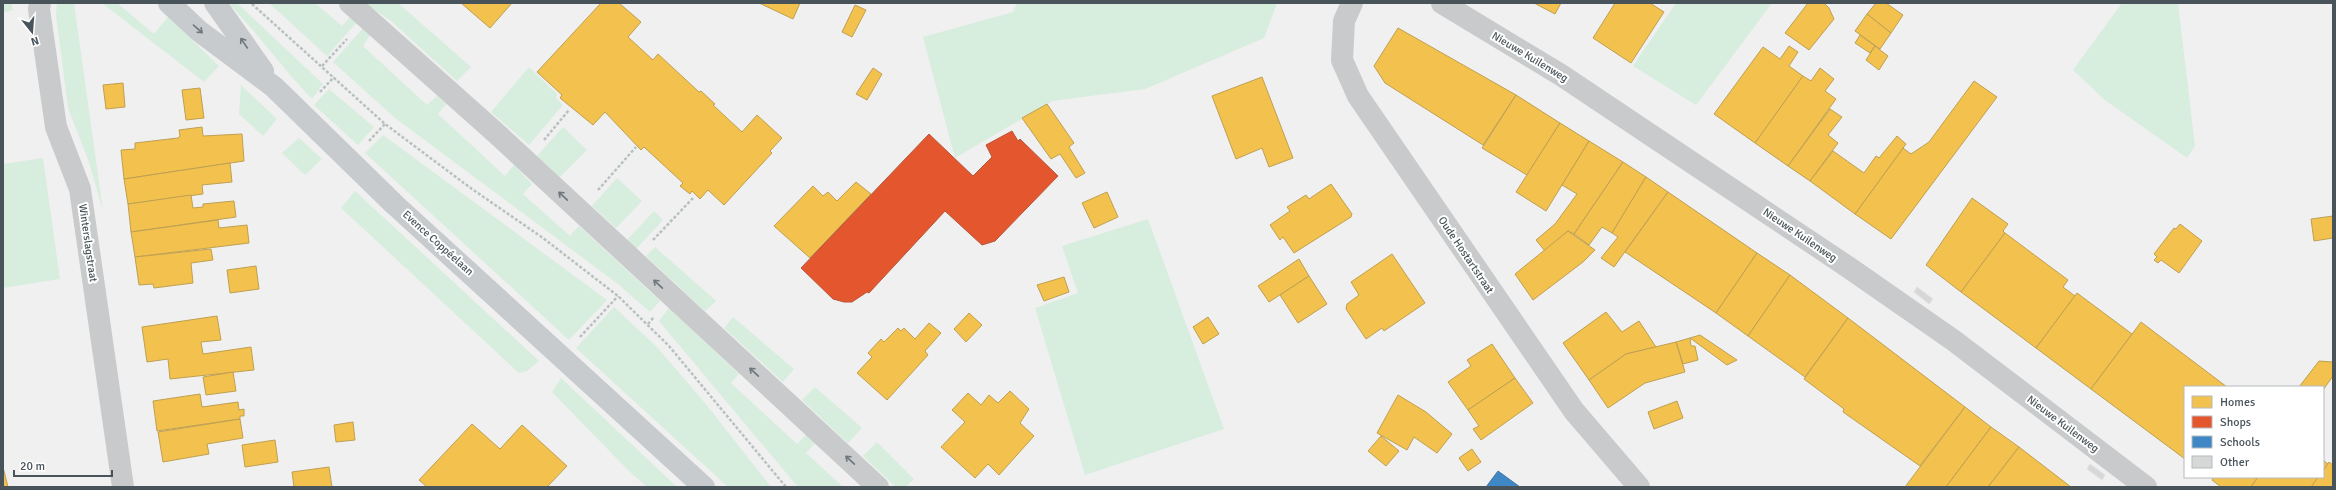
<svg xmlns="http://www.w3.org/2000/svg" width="2336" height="490" font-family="Signika,sans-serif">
<rect width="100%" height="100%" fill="#f0f0f0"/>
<!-- green -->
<g fill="#d7edde">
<polygon points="3,3 11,3 13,10 3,13"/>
<polygon points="57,3 74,3 103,211 89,162 68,108 56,15"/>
<polygon points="102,3 117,3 154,34 168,17 219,66 204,82"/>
<path d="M228 3H237L323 84 312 99C282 68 258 33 228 3Z"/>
<polygon points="269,3 315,3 342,26 350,17 357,22 327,56"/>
<polygon points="364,3 398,3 471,67 457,81 390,20"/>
<polygon points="1017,3 1277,3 1264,38 1145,89 1052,101 955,158 923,37 1013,12"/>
<polygon points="1676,3 1772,3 1696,105 1633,66"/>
<polygon points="2122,3 2178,3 2195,146 2187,158 2105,100 2073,70"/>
<polygon points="363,28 370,35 363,46 427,105 437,96 446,104 438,114 505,176 514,165 532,184 523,194 570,236 579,226 660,301 650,312 618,284 395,118 333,62"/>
<polygon points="529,67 557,94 556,98 563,105 529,145 491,112"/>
<polygon points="241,85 277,119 263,136 239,114"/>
<polygon points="329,89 374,127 358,145 314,105"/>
<polygon points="563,127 587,150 560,177 537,156"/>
<polygon points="383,135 607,300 569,340 365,153"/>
<polygon points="299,138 322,159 305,175 282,153"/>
<polygon points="43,158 60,279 3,288 3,164"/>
<polygon points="617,178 642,201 616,228 592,206"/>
<polygon points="355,191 539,361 527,371 519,373 341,208"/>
<polygon points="654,211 663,220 636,249 627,240"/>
<polygon points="1148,219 1224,429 1085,475 1035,308 1078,293 1062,246"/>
<polygon points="655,247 716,301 705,311 646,256"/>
<polygon points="614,307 657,347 705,403 771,487 728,487 576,348"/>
<polygon points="669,308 739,374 731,383 797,444 806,435 815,443 806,453 843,487 798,487 659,321"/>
<polygon points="733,317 794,369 783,382 724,328"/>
<polygon points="561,378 677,487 647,487 630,472 552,392"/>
<polygon points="815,387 862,428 848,443 802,400"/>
<polygon points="877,442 914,479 906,487 896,487 863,456"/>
</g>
<!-- homes -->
<g fill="#f2c14e" stroke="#bfa052">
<polygon points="461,3 512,3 490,28"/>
<polygon points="601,3 619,3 641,22 628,37 653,60 658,54 699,92 701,91 715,104 713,105 742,132 757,115 782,138 770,151 772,153 724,205 708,190 700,199 692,191 690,194 680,186 683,183 644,147 641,150 605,112 593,125 560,98 562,95 537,72"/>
<polygon points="759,3 800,3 793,19"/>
<polygon points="1534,3 1561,3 1555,14"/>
<polygon points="1615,3 1650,3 1664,12 1631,63 1593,38"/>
<polygon points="1808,3 1824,3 1829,8 1834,19 1809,50 1785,33"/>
<polygon points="1876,3 1886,3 1903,15 1891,33 1867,14"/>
<polygon points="855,5 866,10 852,37 842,32"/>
<polygon points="1867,14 1891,33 1880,49 1855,31"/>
<polygon points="1398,28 1516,95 1483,145 1385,83 1374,66"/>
<polygon points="1860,35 1875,46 1870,53 1855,43"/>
<polygon points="1789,46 1798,52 1789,66 1803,76 1755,143 1714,114 1763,47 1780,59"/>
<polygon points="1875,46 1888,56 1879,70 1866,60"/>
<polygon points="873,68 882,74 867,100 856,94"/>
<polygon points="1820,68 1834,79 1825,91 1836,99 1788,166 1755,143 1803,76 1811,81"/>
<polygon points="1262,77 1293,158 1269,167 1262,148 1236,159 1212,96"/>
<polygon points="1974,81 1997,97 1891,239 1855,214 1903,148 1911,154 1929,142"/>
<polygon points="123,83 125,107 106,109 103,85"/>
<polygon points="200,88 204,118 186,120 182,90"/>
<polygon points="1516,95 1560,123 1527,175 1482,148"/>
<polygon points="1047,104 1074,143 1069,147 1085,173 1076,178 1060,154 1051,159 1022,118"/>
<polygon points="1830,109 1842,117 1828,135 1838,143 1810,181 1788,166"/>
<polygon points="1560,123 1589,141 1546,211 1516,192"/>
<polygon points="202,127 203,136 242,134 244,161 124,179 121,150 135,149 135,143 178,138 180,136 179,130"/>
<polygon points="1897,136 1906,144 1855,214 1810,181 1833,151 1864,173 1876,156 1879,158"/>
<polygon points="1589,141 1623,162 1574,234 1568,231 1545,251 1536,240 1555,224 1577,194 1562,185"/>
<polygon points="1623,162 1646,177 1612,233 1602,227 1589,245 1574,234"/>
<polygon points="230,163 232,182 202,185 203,194 128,204 124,179"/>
<polygon points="1646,177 1668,192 1614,267 1601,258 1618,237 1612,233"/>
<polygon points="856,182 871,194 810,258 774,226 813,186 823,196 828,192 837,201"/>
<polygon points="1331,184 1352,214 1351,217 1294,253 1283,237 1280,240 1270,225 1290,211 1287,207 1306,195 1309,199"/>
<polygon points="1107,192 1118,217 1094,228 1082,203"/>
<polygon points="1668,192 1757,253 1716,313 1625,252"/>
<polygon points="191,195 193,208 203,207 203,204 234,201 236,217 131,232 128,204"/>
<polygon points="1972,198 2008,224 2003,231 2005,233 1961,292 1926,265"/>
<polygon points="2333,216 2333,238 2314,241 2311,219"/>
<polygon points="218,220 219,228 247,225 249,243 135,257 131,232"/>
<polygon points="2180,224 2202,241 2179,273 2161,260 2158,263 2154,260 2157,257 2154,254 2174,228 2176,229"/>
<polygon points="1568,231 1595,250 1583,262 1533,300 1515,274"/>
<polygon points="2005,233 2068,280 2063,287 2075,296 2036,348 1961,292"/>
<polygon points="211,249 213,260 191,263 193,283 154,288 153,284 139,285 135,257"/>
<polygon points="1757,253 1790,275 1748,336 1716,313"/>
<polygon points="1392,254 1425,303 1384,331 1382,328 1366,339 1346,309 1347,304 1359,295 1351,282"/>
<polygon points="1299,259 1309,276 1269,302 1258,286"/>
<polygon points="256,266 259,289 230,293 227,270"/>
<polygon points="1790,275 1848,318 1805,377 1748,336"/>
<polygon points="1309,276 1327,304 1298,323 1280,295"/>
<polygon points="1064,277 1069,292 1044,301 1037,285"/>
<polygon points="2077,293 2132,334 2091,389 2036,348"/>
<polygon points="1606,312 1622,332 1639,321 1656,347 1626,354 1589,380 1563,343"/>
<polygon points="969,313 982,325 966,342 954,329"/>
<polygon points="217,316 221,340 201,342 203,354 251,347 254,370 170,379 168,359 147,362 142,327"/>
<polygon points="1208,317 1219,334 1203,344 1193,327"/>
<polygon points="1848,318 1965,407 1920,466 1843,412 1844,409 1804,379"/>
<polygon points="2141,322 2227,387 2185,387 2185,459 2091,389"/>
<polygon points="929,323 941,333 925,351 928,355 887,400 857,373 872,357 868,353 881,339 884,342 898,328 901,331 904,328 915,339"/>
<polygon points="1700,335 1737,360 1727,365 1690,338"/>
<polygon points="1690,338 1691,346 1695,346 1698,360 1683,364 1676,342"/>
<polygon points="1676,342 1685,372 1645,383 1608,408 1589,380 1626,354"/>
<polygon points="1492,344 1515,378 1468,410 1448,382 1471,366 1467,360"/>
<polygon points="2319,361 2333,362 2333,376 2323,390 2323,387 2299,387"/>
<polygon points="233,372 236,391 206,395 203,377"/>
<polygon points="1515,378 1533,403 1481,440 1473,429 1479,426 1468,410"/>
<polygon points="1010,391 1029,409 1020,423 1034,436 999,475 988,464 975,478 941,447 965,422 952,410 968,393 981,405 989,395 998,403"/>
<polygon points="200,394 202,407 238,402 239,410 244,409 244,416 240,416 240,419 157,431 153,401"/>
<polygon points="1398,395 1426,412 1452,434 1437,453 1414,437 1407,450 1377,433"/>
<polygon points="1677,401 1683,418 1654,429 1648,412"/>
<polygon points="1965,407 1991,427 1946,487 1905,487"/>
<polygon points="240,419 243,438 207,444 209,454 163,462 158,432"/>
<polygon points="353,422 355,440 336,442 334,425"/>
<polygon points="472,424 500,449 522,425 567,466 547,487 427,487 419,480"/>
<polygon points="1991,427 2019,447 1988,487 1946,487"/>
<polygon points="1381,436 1399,451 1386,466 1368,451"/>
<polygon points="275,440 278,462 245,467 242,445"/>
<polygon points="2019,447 2071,487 1988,487"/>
<polygon points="1472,449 1481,462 1468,471 1459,458"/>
<polygon points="2323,460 2328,464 2323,471"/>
<polygon points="2329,462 2333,465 2333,487 2311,487 2318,477 2323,477 2323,471"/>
<polygon points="3,467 8,487 3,487"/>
<polygon points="329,467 332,487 294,487 292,472"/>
<polygon points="2214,477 2258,477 2251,487 2221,487 2212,480"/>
<polygon points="2258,477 2318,477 2311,487 2251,487"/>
</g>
<!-- shops -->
<polygon fill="#e4572e" stroke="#b6563b" points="1012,131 1018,141 1020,139 1058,176 995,241 982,245 945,211 869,293 867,292 852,302 844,302 833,299 801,268 929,134 973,176 992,157 986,145"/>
<!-- schools -->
<polygon fill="#3f88c5" stroke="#4278a5" points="1498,471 1520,487 1486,487"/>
<!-- building -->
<g fill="#d6d8d8" stroke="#e2e2e3">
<polygon points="1917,287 1933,299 1929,304 1914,292"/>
<polygon points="2090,464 2105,475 2102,480 2087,469"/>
</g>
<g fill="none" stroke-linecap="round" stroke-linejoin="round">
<!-- path -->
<g stroke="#b8c1be" stroke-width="2.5" stroke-dasharray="3 2" stroke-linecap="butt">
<polyline points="252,4 385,124 472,189 543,238 618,296 669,346 786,487"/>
<polyline points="322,66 347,39"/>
<polyline points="320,92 334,77"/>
<polyline points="544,140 569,110"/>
<polyline points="369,141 385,124"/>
<polyline points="598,190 636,147"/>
<polyline points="653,240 694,197"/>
<polyline points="648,324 654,317"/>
<polyline points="580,337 618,296"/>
</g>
<!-- street -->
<g stroke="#c8cacb" stroke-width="22">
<polyline points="40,3 39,9 56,127 80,189 123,487"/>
<polyline points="350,3 497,134 878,487"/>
<polyline points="1352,3 1344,21 1342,60 1358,96 1574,411 1639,487"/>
<polyline points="1442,3 1561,75 1848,267 1953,340 2146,487"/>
</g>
<!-- secondary -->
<g stroke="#c8cbcd" stroke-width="22">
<polyline points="169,3 199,31 274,87 394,204 704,487"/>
<polyline points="215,3 263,71"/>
</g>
</g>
<!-- one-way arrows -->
<defs><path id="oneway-shaft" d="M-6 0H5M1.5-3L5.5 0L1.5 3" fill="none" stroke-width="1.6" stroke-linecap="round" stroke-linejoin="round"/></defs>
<g stroke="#6f787c">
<use href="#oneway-shaft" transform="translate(198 29) rotate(41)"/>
<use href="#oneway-shaft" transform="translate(244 43) rotate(-124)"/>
</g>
<g stroke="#6f777c">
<use href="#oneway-shaft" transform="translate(563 196) rotate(-137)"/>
<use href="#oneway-shaft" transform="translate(658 284) rotate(-137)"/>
<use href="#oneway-shaft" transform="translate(754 372) rotate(-137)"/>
<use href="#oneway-shaft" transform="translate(850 460) rotate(-137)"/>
</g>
<g text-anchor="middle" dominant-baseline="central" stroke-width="4" stroke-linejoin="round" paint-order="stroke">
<!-- street labels -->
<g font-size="11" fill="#49545a" stroke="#fff">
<text transform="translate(1530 57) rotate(31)">Nieuwe Kuilenweg</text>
<text transform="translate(1800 235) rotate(34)">Nieuwe Kuilenweg</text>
<text transform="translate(88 243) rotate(82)">Winterslagstraat</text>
<text transform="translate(438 243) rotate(42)">Evence Coppéelaan</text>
<text transform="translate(1466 255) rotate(56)">Oude Hostartstraat</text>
<text transform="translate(2063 424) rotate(37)">Nieuwe Kuilenweg</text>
</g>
</g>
<!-- border -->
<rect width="2336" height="490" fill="none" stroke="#49545a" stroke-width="8"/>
<!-- legend -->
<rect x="2184" y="386" width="140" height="92" fill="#ffffff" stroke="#b6bbbd"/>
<rect x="2192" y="396" width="20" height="12" fill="#f2c14e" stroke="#b6bbbd"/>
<text x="2220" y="406" font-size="12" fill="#49545a">Homes</text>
<rect x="2192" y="416" width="20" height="12" fill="#e4572e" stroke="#b6bbbd"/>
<text x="2220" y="426" font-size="12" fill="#49545a">Shops</text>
<rect x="2192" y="436" width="20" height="12" fill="#3f88c5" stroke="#b6bbbd"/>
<text x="2220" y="446" font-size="12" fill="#49545a">Schools</text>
<rect x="2192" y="456" width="20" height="12" fill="#d6d8d8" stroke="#b6bbbd"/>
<text x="2220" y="466" font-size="12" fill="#49545a">Other</text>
<!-- north arrow -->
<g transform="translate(32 32) rotate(163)" stroke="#ffffff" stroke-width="3" paint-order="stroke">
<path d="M0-3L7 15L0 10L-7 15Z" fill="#49545a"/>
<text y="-6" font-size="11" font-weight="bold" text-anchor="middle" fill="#49545a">N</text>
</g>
<!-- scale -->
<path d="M14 470v6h98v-6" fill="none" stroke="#49545a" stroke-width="2"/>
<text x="20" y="470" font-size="12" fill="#49545a" stroke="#ffffff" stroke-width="3" paint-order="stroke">20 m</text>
</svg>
